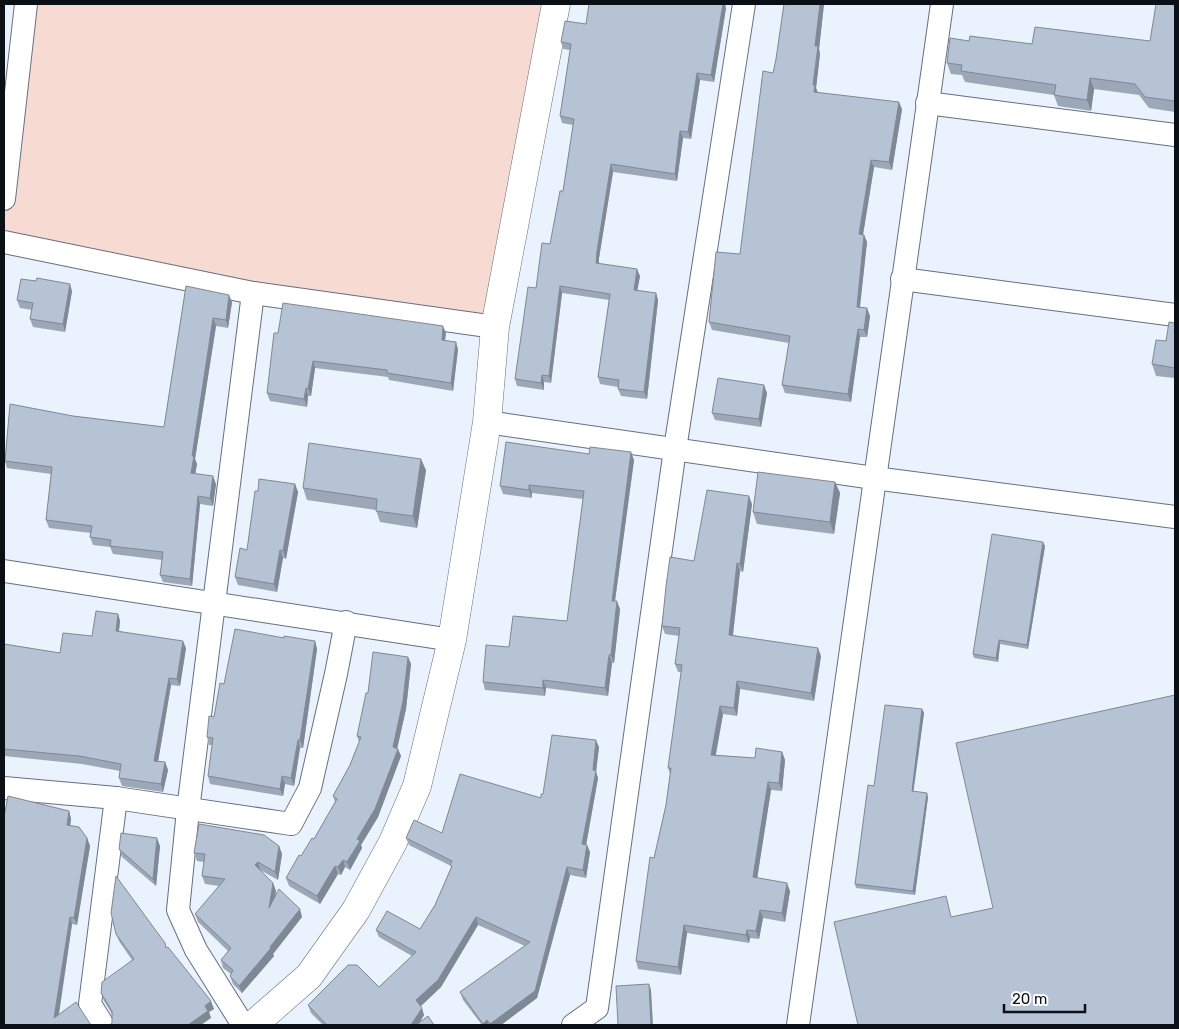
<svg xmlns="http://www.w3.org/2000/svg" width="1179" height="1029" font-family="Rubik,sans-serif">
<rect width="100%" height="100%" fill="#e9f2fd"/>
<!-- green -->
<polygon fill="#f7dad1" points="31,4 556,4 495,327 4,242 4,206"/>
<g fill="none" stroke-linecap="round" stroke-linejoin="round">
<!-- street casing -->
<g stroke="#647081" stroke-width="24">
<g id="street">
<polyline points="927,103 1175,135"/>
<polyline points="4,199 26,4"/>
<polyline points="4,242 253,293 495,327"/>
<polyline points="902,279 1175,315"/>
<polyline points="487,422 874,478 1175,517"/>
<polyline points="4,571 452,640"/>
<polyline points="4,788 116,798 291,824 310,788 336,674 346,622"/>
<polyline points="103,1025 90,1004 116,798"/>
<polyline points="243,1025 196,950 178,910 188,810 253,293"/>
<polyline points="573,1025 597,1008 675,449 744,4"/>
<polyline points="798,1025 942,4"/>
</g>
</g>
<!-- secondary casing -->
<g stroke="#647081" stroke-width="29">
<polyline id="secondary" points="253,1025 309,976 356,910 393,842 417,786 452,640 487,422 495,327 556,4"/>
</g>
<!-- street -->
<use href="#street" stroke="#fff" stroke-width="22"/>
<!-- secondary -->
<use href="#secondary" stroke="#fff" stroke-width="28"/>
</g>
<!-- wall -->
<g fill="#9ca8b7">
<polygon points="784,4 824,4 819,49 820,54 816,88 818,93 902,109 892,170 874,167 863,234 864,235 867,242 860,307 870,316 867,337 860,337 851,402 785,393 782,385 789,343 712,330 709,322 740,254 776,59"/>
<polygon points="1175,4 1175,112 1149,108 1139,95 1094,89 1091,111 1058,106 1054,95 965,82 962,75 951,74 947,63 969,41 1032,44 1150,41"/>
<polygon points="726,8 714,82 700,80 691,139 683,138 677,181 613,172 599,258 599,264 640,276 637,290 656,293 658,300 647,399 621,396 618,389 618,387 600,384 598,377 609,300 562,293 551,383 544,382 544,390 517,386 515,379 536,288 550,244 563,191 573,125 562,123 560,116 570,50 563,49 561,42 586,24"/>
<polygon points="186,286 232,302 228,328 216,326 195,459 197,464 195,474 216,484 213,506 200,504 192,586 163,582 160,575 162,560 113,554 110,547 93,545 90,537 91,533 49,528 46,520 51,474 7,468 5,461 73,416 164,427"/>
<polygon points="72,291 65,332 33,327 30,319 32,310 20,308 17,300"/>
<polygon points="1175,323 1175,378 1156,376 1152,364"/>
<polygon points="278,333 446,333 445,340 458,349 453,391 389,380 388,377 315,368 311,396 308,396 307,407 270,401 267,393"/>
<polygon points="767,393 761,427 715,420 712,413"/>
<polygon points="634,460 615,601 620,609 614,663 612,663 608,696 546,688 545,696 485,690 483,682 509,647 567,621 583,499 532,493 532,498 503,494 500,486"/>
<polygon points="426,470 417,528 380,522 376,510 307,500 303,488"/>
<polygon points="835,482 840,493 834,534 757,524 753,512"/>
<polygon points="295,484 298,492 286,559 283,558 277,592 238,585 235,577 247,550 258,491"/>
<polygon points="752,504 743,572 740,571 733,635 821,656 814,701 740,689 737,716 723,714 716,755 755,758 782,752 785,760 782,791 771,790 757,878 790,891 785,922 763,918 759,939 750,938 749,943 687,933 681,975 638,969 636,961 654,858 666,805 670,774 668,768 681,672 678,672 675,664 679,636 665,634 662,626 694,561"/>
<polygon points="1045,546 1028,649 1000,644 998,662 974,658 973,654"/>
<polygon points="118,614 120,621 119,631 186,648 180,686 171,685 158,761 165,762 168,770 163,792 122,786 119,778 120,771 82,764 4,756 4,644 60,653 92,636"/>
<polygon points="284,638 315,641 317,649 303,748 300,748 294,786 285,784 283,796 210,784 208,776 212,745 209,745 207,737 214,717 224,684"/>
<polygon points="408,657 411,664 406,709 397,748 401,756 378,817 361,845 362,848 350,870 345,867 341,875 338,874 320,904 289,886 286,878 314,839 335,802 333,796 350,765 359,742 357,736 368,693"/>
<polygon points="922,709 924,713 913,791 928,797 915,895 856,888 855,884 874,786"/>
<polygon points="599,747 596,772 598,778 586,845 590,852 586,878 570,875 537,998 501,1025 482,1025 463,1000 460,992 525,946 478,925 441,987 420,1006 424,1015 420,1022 434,1025 323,1025 311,1013 308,1005 379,987 412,956 379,937 376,930 420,929 435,905 451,868 451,866 409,845 406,838 442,833 541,798 543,794"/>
<polygon points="69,811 71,819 70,826 87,838 90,846 77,925 72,924 59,1015 4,1025"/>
<polygon points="160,846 156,886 122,857 119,849"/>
<polygon points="279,846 282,854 278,880 260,870 273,883 276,891 275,897 302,917 273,954 274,956 242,993 233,984 230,976 231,974 223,968 221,960 228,951 198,922 195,914 219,886 205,884 202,876 204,862 197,861 194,853"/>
<polygon points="116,934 167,948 214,1009 209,1012 211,1018 112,1023 112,1014 104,1001 101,993 132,960 119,941"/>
</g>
<!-- shaded-wall -->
<g fill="#7f8895">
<polygon points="723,4 725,4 726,8 714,82 711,75"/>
<polygon points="820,4 824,4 819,49 820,54 816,88 818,93 814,92 813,85 815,46"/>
<polygon points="697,73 700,80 691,139 688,132"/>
<polygon points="1090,78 1094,89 1091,111 1087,100"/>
<polygon points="899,102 902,109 892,170 889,162"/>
<polygon points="680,131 683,138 677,181 675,174"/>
<polygon points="871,160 874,167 862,241 859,234"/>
<polygon points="611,164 613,172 599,258 599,270 596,263 597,251"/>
<polygon points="864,235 867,242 859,314 857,307"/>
<polygon points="637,269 640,276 636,297 634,290"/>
<polygon points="70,284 72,291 65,332 63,324"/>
<polygon points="560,286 562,293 551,383 549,376"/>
<polygon points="656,293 658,300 647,399 644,392"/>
<polygon points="229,295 232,302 228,328 226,320"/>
<polygon points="867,308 870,316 867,337 864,330"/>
<polygon points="213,318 216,326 195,459 197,464 194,481 191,473 192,456"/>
<polygon points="443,326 446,333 444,347 442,340"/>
<polygon points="858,329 860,337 851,402 848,394"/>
<polygon points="456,342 458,349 453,391 451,383"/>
<polygon points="313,361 315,368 311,396 308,389"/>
<polygon points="542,375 544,382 544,390 541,383"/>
<polygon points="764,385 767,393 761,427 759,419"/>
<polygon points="306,388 308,396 307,407 304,399"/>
<polygon points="631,452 634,460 614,608 612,601"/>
<polygon points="421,459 426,470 417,528 413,516"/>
<polygon points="213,476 216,484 213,506 210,498"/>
<polygon points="835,482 840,493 834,534 830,522"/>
<polygon points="295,484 298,492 286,559 283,551"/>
<polygon points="529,485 532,493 532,498 529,490"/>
<polygon points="198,496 200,504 192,586 190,579"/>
<polygon points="749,496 752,504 743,572 740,564"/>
<polygon points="1043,542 1045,546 1028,649 1027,645"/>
<polygon points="280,550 283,558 277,592 274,584"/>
<polygon points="737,563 740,571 732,643 729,635"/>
<polygon points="617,601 620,609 614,663 611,655"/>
<polygon points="118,614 120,621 118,638 116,631"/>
<polygon points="999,640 1000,644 998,662 996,658"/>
<polygon points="183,641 186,648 180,686 177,679"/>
<polygon points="315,641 317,649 303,748 300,740"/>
<polygon points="818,648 821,656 814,701 811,693"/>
<polygon points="609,655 612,663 608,696 605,688"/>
<polygon points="408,657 411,664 406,709 396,754 398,749 401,756 378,817 361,845 362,848 350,870 347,862 357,839 393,747"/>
<polygon points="169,678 171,685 157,768 154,761"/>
<polygon points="543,680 546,688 545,696 543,688"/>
<polygon points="737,681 740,689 737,716 734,708"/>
<polygon points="720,706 723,714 714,763 711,755"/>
<polygon points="922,709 924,713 913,795 912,791"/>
<polygon points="298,740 300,748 294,786 291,778"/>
<polygon points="596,740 599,747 596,772 598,778 585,851 582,844 593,770"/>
<polygon points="782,752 785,760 782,791 779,783"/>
<polygon points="165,762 168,770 163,792 161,784"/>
<polygon points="282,776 285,784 283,796 280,789"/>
<polygon points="768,782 771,790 756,886 753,877"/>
<polygon points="927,793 928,797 915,895 913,891"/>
<polygon points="69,811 71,819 69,833 67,825"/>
<polygon points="87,838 90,846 77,925 74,918"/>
<polygon points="157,838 160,846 156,886 153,879"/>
<polygon points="587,845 590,852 586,878 583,870"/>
<polygon points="279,846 282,854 278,880 275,872"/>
<polygon points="343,860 345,867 341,875 338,867"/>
<polygon points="258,862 260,870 258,873 255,865"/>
<polygon points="335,866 338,874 320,904 317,896"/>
<polygon points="567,867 570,875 537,998 501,1025 491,1025 490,1024"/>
<polygon points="273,883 276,891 272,916 269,908"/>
<polygon points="787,883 790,891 785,922 782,913"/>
<polygon points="300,909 302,917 273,954 274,956 242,993 239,986"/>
<polygon points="760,910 763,918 759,939 756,931"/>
<polygon points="70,917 72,924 57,1025 54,1018"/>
<polygon points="476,917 478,925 441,987 419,1008 416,1000"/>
<polygon points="684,925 687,933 681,975 678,967"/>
<polygon points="747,930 750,938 749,943 746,935"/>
<polygon points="649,984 651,990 653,1025 651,1025"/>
<polygon points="211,1001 214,1009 209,1012 211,1018 201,1025 188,1025 205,1006"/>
<polygon points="422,1008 424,1015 418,1025 411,1025"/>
<polygon points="487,1020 489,1025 484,1025 483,1024"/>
</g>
<!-- building -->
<g fill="#b5c3d5" stroke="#7f8895">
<polygon points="589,4 723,4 711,75 697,73 688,132 680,131 675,174 611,164 597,251 596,263 637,269 634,290 656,293 644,392 618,389 619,380 598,377 610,294 560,286 549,376 542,375 541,383 515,379 528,287 536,288 542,243 550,244 560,191 563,191 574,119 560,116 571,44 561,42 565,21 586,24"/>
<polygon points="784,4 820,4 815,46 818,46 813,85 815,85 814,92 899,102 889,162 871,160 859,234 864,235 857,307 867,308 864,330 858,329 848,394 782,385 790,336 709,322 716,252 740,254 763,71 773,73 776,59"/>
<polygon points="1156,4 1175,4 1175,101 1145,97 1135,84 1090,78 1087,100 1054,95 1056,85 961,71 962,65 947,63 950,38 969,41 970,36 1032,44 1035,27 1150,41"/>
<polygon points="37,278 70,284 63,324 30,319 33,303 17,300 21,279 36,281"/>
<polygon points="186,286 229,295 226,320 213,318 192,456 194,456 191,473 213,476 210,498 198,496 190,579 160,575 163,552 110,546 111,540 90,537 92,526 46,520 52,467 5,461 10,404 73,416 164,427"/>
<polygon points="283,303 443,326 442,340 456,342 451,383 387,373 387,370 313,361 308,389 306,388 304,399 267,393 274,333 278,333"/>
<polygon points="1169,322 1175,323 1175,368 1152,364 1156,340 1166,341"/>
<polygon points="718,378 764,385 759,419 712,413"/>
<polygon points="506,442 589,454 590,447 631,452 612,601 617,601 611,655 609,655 605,688 543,680 543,688 483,682 486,645 509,647 513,616 567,621 584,491 529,485 529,490 500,486"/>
<polygon points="309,443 421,459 413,516 376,511 377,499 303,488"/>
<polygon points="758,472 835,482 830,522 753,512"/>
<polygon points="259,479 295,484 283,551 280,550 274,584 235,577 240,548 247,550 255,491 258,491"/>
<polygon points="707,490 749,496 740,564 737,563 729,635 818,648 811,693 737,681 734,708 720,706 711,755 755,758 756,748 782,752 779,783 768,782 753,877 787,883 782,913 760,910 756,931 747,930 746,935 684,925 678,967 636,961 650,857 654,858 666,805 671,768 668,768 682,665 675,664 680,628 662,626 666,586 670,557 694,561"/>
<polygon points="992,534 1043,542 1027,645 999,640 996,658 973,654"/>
<polygon points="96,611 118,614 116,631 183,641 177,679 169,678 154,761 165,762 161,784 119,778 121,764 79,756 4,749 4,644 60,653 63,633 92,636"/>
<polygon points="235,629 284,638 284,636 315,641 300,740 298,740 291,778 282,776 280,789 208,776 213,738 207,737 209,716 214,717 220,683 224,684"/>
<polygon points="373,652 408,657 403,701 393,747 398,749 375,809 357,839 360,841 347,862 343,860 338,867 335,866 317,896 286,878 299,855 301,856 312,838 314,839 337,799 333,796 350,765 361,737 357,736 366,693 368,693"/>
<polygon points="1175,695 1175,1025 858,1025 834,922 946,896 951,917 993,908 956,743"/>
<polygon points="885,705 922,709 912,791 927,793 913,891 855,884 868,785 874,786"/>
<polygon points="552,735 596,740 593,770 596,771 582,844 587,845 583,870 567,867 535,991 490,1024 487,1020 483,1024 460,992 530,942 476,917 438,980 416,1000 422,1008 411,1025 327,1025 308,1005 348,965 357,965 379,987 416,952 376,930 387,911 420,929 435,905 452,866 450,865 452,861 406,838 414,820 442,833 460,774 541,798 541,794 543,794"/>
<polygon points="8,796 69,811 67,825 79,827 87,838 74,918 70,917 54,1018 76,1002 91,1025 4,1025 4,811 5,812"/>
<polygon points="199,824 264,835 279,846 275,872 258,862 255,865 273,883 269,908 279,889 300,909 270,947 271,948 239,986 230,976 233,970 221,960 231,948 195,914 225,879 202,876 205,854 194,853"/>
<polygon points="121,833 157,838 153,879 119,849"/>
<polygon points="116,876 165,943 166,948 168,947 211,1001 205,1006 208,1011 188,1025 110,1025 112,1023 112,1011 101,993 102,982 134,959 116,934 111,913"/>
<polygon points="649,984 651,1025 618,1025 616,986"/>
<polygon points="428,1016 434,1025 416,1025"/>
</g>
<!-- border -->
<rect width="1179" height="1029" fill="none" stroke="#0b1016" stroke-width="10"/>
<!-- scale -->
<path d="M1004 1004v8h81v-8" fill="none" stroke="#0b1016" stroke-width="2.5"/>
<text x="1012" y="1004" font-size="15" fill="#0b1016" stroke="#ffffff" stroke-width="4" paint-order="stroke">20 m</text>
</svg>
